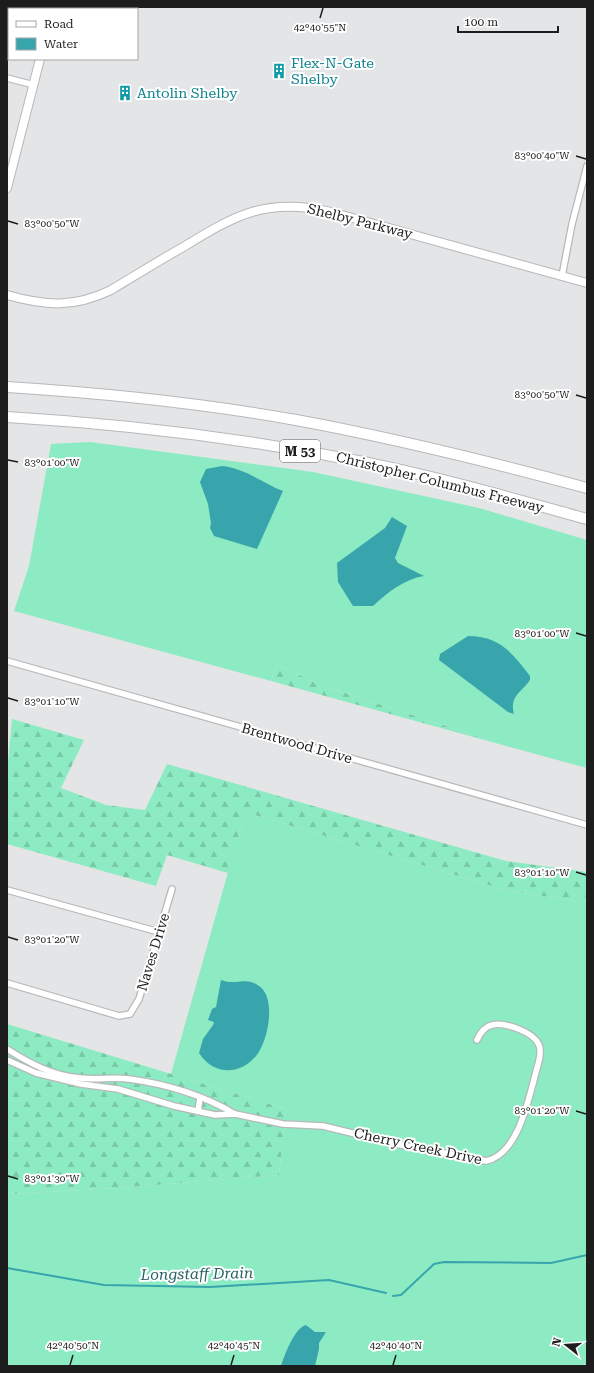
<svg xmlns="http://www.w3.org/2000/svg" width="594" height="1373" font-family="'Roboto Serif',serif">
<defs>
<pattern id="forest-firs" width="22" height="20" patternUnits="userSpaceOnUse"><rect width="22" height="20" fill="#8cebc2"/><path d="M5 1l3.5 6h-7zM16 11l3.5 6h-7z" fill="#78c9a6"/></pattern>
</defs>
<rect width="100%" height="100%" fill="#e3e5e6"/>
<!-- grass -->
<g fill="#8cebc2">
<polygon points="90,442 313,472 479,508 587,540 587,768 506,746 318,684 277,664 271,681 14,611 29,566 51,444"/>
<polygon points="245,812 505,890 587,903 587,1366 7,1366 7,1194 118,1188 279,1175 286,1109 171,1074"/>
</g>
<!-- forest -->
<g fill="url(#forest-firs)">
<polygon points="277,664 318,684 506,746 271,681"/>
<polygon points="12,719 84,740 61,788 106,805 145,810 167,764 506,861 587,872 587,903 505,890 245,812 228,873 167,855 156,886 7,844 7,774"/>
<polygon points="7,1024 286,1109 279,1175 118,1188 7,1194"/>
</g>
<!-- water -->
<g fill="#37a5ab">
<path d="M222 466C244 468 263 483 283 491L257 549 214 536 210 528 211 523 208 504 200 482 206 469Z"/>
<path d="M392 517 407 526 395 558 398 563 424 576C404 579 387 593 373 606H353L338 582 337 563 385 528Z"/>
<path d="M468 636C500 636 512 653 530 676V680C522 692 509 696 514 714L508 712 439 660 440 654Z"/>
<path d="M221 980C237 986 245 976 259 986 277 998 268 1042 256 1056 239 1076 213 1075 199 1053L203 1039 213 1025 214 1022 208 1020 212 1009 216 1007Z"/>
<path d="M306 1325 315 1332H326L319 1343V1349L315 1366H281C284 1356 295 1327 306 1325Z"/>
</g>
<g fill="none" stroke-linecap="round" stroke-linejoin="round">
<!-- stream -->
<g stroke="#37a5ab" stroke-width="2">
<polyline points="7,1268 104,1285 210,1287 329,1280 386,1293"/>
<polyline points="393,1296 401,1295 434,1264 444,1262 551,1263 587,1255"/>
</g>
<!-- street casing -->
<g stroke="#b7b8ba" stroke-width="8">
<g id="street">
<polyline points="7,78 34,85"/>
<polyline points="562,276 572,224 587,166"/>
<polyline points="7,661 587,825"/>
<polyline points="7,890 159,932"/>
<polyline points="7,983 119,1016 130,1014 139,999 172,889"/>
<path d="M7 1049C29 1063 53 1076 80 1078 96 1080 113 1077 129 1079 166 1084 203 1095 235 1114"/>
<path d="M7 1060 36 1073 81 1084 118 1089 174 1106 215 1115 235 1114 283 1124 323 1126 401 1145 486 1161C521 1154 530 1090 539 1061 540 1056 541 1049 539 1045 534 1032 505 1022 492 1025 484 1027 480 1033 477 1040"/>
<polyline points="198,1111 200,1098"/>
</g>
</g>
<!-- secondary casing -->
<g stroke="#b7b8ba" stroke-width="10">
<g id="secondary">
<polyline points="53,9 53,7"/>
<polyline points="7,188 40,59"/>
<path d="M7 295C46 306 74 308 111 290 136 275 160 260 185 246 237 214 268 197 331 212L587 283"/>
</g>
</g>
<!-- highway casing -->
<g stroke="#b7b8ba" stroke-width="12">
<g id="highway">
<path d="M7 387C103 393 201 403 296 420 394 438 491 462 587 488"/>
<path d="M7 417C125 424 242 438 358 461 435 476 511 498 587 519"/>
</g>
</g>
<!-- street -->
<use href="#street" stroke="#fff" stroke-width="5.5"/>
<!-- secondary -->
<use href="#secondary" stroke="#fff" stroke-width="8"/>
<!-- highway -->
<use href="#highway" stroke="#fff" stroke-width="10"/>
</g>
<!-- ticks -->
<path fill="none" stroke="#1d1d1e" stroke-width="1.5" d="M320 18 323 8M576 156 586 159M8 221 18 224M576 395 586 398M8 460 18 462M576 633 586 636M8 698 18 701M576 872 586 875M8 937 18 940M576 1111 586 1114M8 1176 18 1179M70 1365 73 1355M231 1365 234 1355M393 1365 396 1355"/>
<!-- icons -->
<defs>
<g id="building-bare" transform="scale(1.2)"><path d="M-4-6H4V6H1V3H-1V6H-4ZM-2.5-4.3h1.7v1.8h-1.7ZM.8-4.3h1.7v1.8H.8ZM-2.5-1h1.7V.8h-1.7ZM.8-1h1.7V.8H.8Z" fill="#0f9aa8" stroke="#fff" stroke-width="2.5" paint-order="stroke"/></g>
</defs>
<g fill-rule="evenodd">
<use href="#building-bare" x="279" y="71"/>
<use href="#building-bare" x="125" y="93"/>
</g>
<g text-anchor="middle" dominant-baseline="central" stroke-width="4" stroke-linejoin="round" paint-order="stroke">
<!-- shield labels -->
<rect fill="#fff" stroke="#616162" stroke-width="1" x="280" y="440" width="40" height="22" rx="3"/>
<g font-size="13" font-weight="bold" fill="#1d1d1e">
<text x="300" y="451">M 53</text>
</g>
<!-- culture labels -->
<g font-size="14" fill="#0d838f" stroke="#fff" text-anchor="start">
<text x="291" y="63">Flex-N-Gate<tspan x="291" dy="16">Shelby</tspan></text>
<text x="137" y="93">Antolin Shelby</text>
</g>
<!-- street labels -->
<g font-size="14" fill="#1d1d1e" stroke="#fff">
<text transform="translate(360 221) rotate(14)">Shelby Parkway</text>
<text transform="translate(440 482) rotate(14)">Christopher Columbus Freeway</text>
<text transform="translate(297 743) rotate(16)">Brentwood Drive</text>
<text transform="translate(153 952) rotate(-73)">Naves Drive</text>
<text transform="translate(418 1146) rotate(12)">Cherry Creek Drive</text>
</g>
<!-- water labels -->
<g font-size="15" font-style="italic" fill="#266164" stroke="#fff">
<text transform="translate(197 1274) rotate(-1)">Longstaff Drain</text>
</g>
</g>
<g font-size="10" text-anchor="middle" fill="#1d1d1e" stroke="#fff" stroke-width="4" stroke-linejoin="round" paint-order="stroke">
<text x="320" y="31">42°40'55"N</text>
<text x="542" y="159">83°00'40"W</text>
<text x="52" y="227">83°00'50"W</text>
<text x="542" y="398">83°00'50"W</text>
<text x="52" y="466">83°01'00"W</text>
<text x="542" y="637">83°01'00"W</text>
<text x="52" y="705">83°01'10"W</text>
<text x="542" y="876">83°01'10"W</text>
<text x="52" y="943">83°01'20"W</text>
<text x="542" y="1114">83°01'20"W</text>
<text x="52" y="1182">83°01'30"W</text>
<text x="73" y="1349">42°40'50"N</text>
<text x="234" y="1349">42°40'45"N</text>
<text x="396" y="1349">42°40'40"N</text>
</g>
<!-- border -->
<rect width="594" height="1373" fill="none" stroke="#1d1d1e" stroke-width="16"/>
<!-- legend -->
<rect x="8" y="8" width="130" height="52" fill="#ffffff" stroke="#a5a5a5"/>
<rect x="16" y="21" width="20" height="6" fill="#ffffff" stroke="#a5a5a5"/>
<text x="44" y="28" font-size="12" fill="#1d1d1e">Road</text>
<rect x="16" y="38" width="20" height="12" fill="#37a5ab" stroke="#a5a5a5"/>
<text x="44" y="48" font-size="12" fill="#1d1d1e">Water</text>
<!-- north arrow -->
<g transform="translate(566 1345) rotate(287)" stroke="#ffffff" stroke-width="3" paint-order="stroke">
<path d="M0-3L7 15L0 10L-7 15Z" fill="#1d1d1e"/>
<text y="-6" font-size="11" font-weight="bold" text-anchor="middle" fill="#1d1d1e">N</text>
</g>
<!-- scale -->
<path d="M458 26v6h100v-6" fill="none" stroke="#1d1d1e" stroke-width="2"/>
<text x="464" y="26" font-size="12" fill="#1d1d1e" stroke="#ffffff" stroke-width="3" paint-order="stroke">100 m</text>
</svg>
